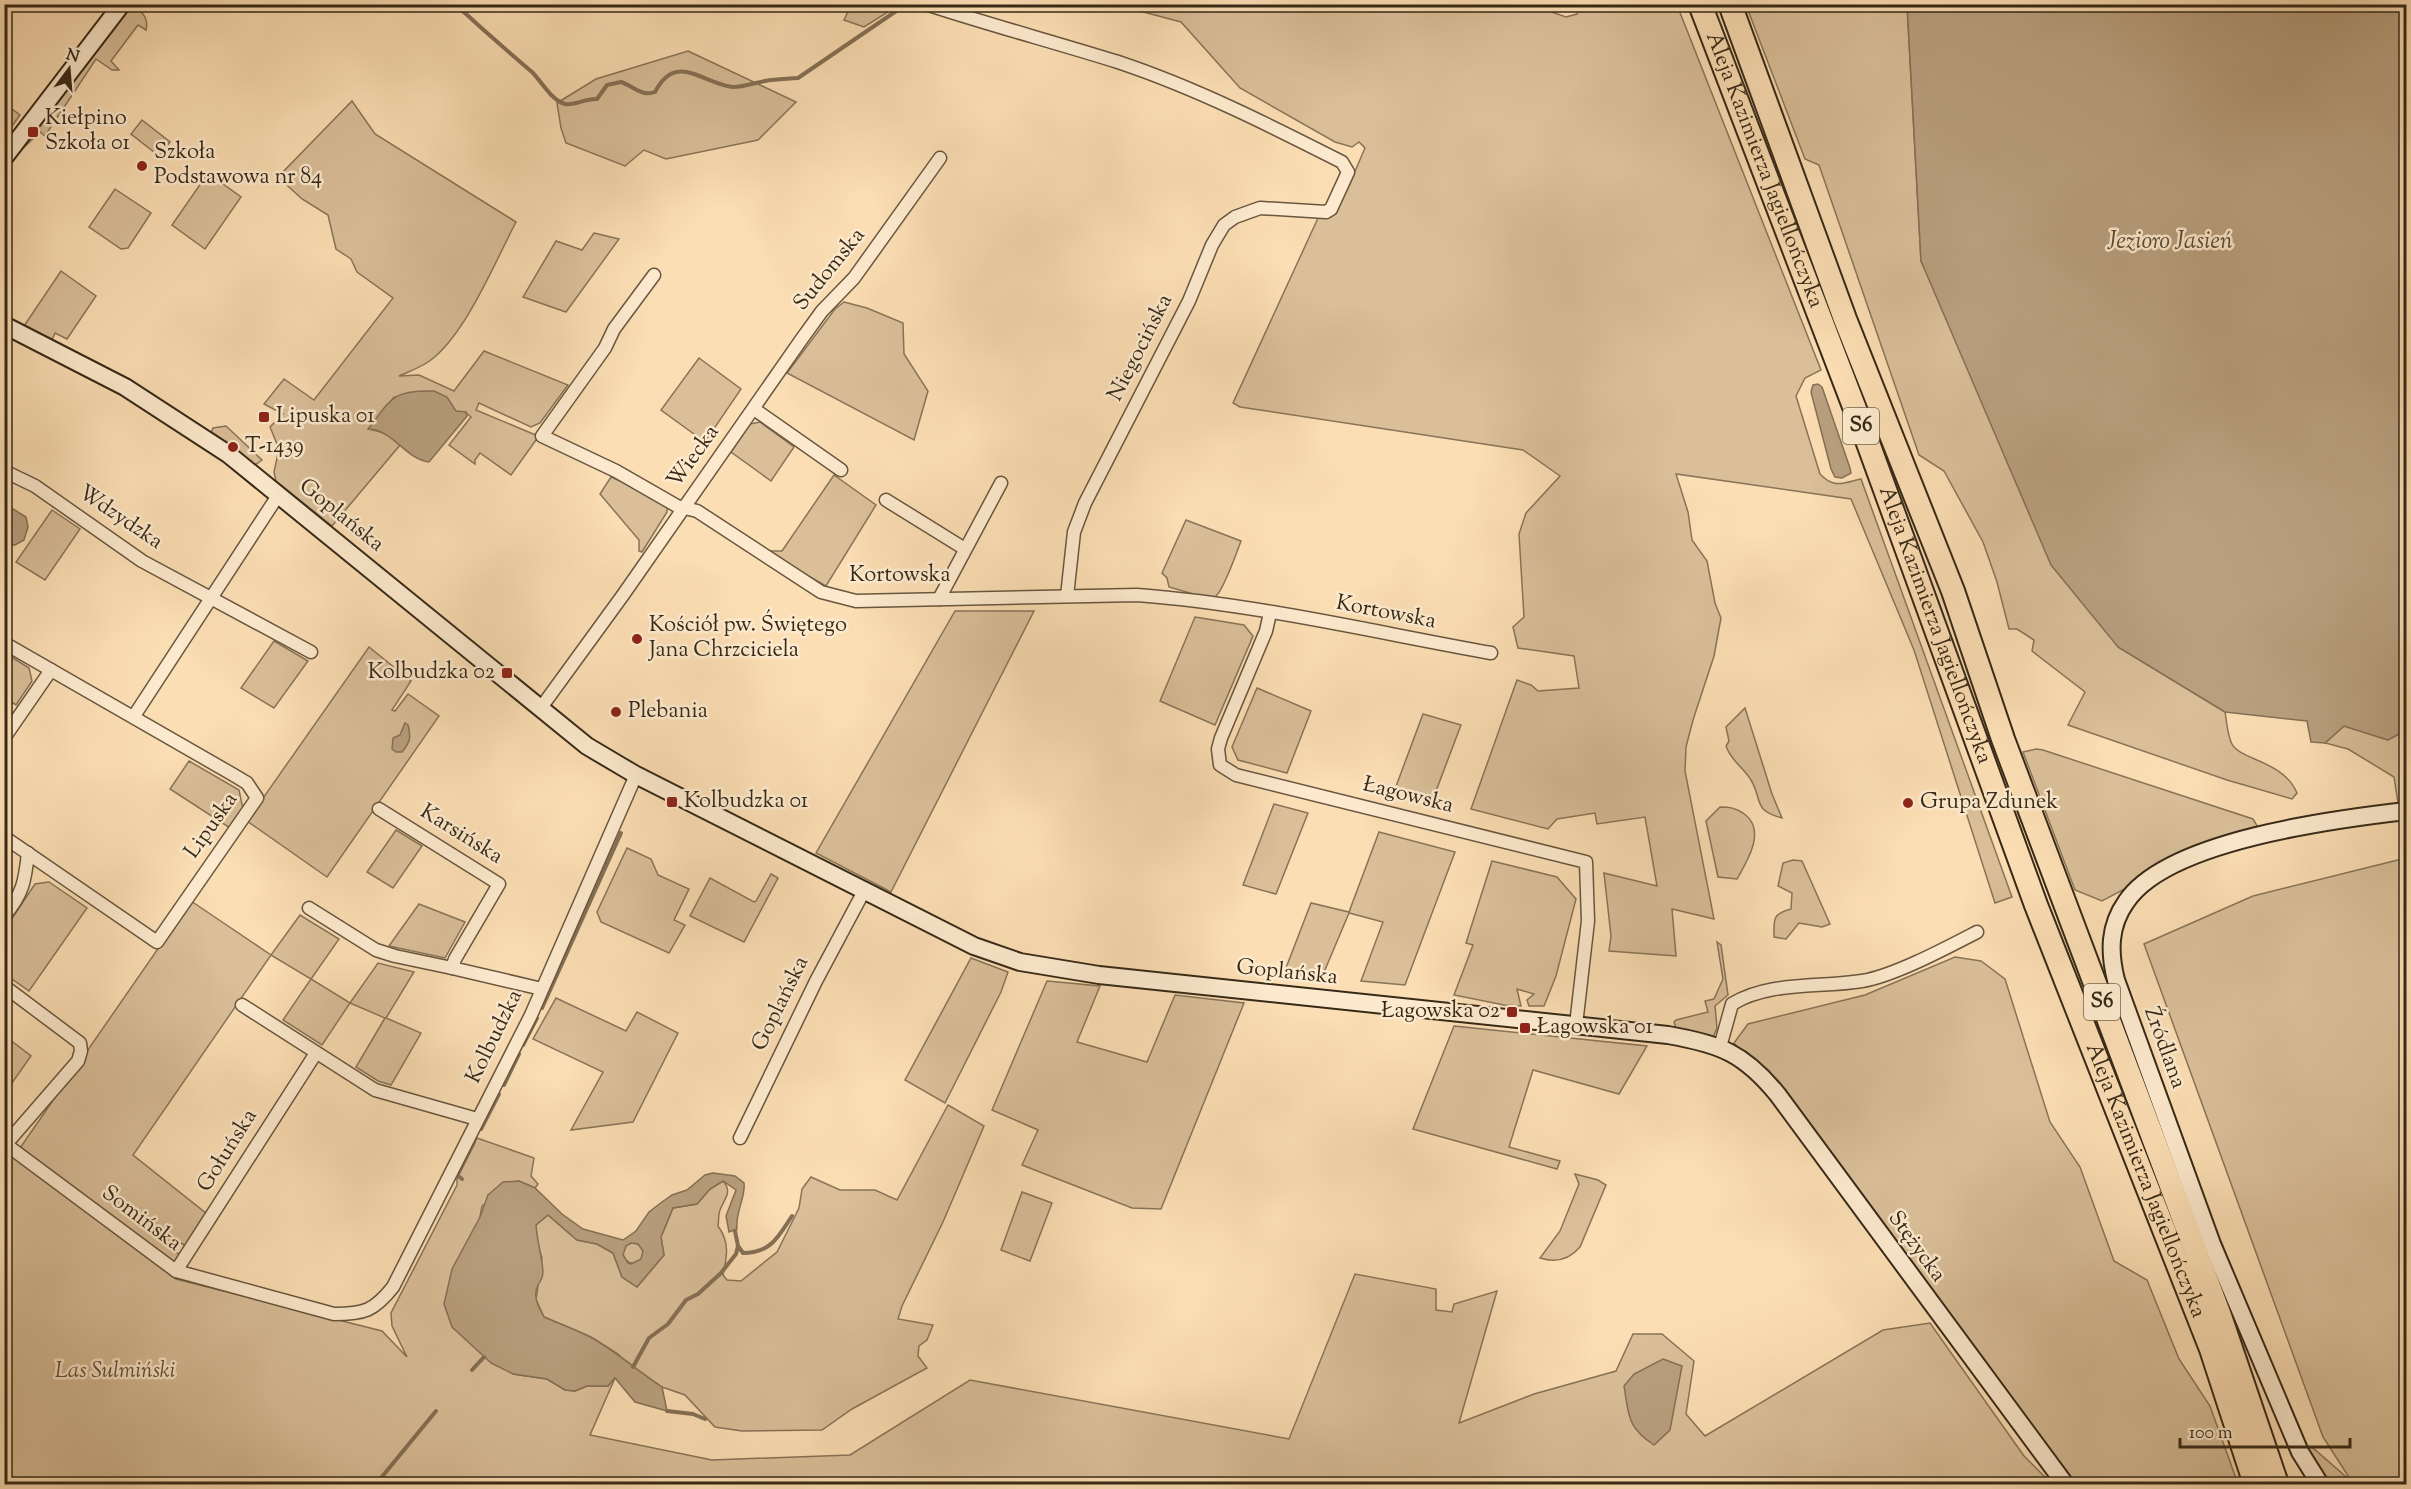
<svg xmlns="http://www.w3.org/2000/svg" width="2411" height="1489" font-family="'Sorts Mill Goudy',serif">
<rect width="100%" height="100%" fill="#fcdeb4"/>
<filter id="stains"><feTurbulence type="fractalNoise" baseFrequency=".00333" numOctaves="4"/><feColorMatrix values="0 0 0 0 .2 0 0 0 0 .09 0 0 0 0 .02 0 0 0 .5 -.17"/></filter>
<radialGradient id="worn" r=".72"><stop offset=".6" stop-color="#630" stop-opacity="0"/><stop offset="1" stop-color="#630" stop-opacity=".3"/></radialGradient>
<!-- green -->
<g fill="#dabf99" stroke="#887458" stroke-width="1.5">
<path d="M1529 4 1566 17 1577 14 1581 5H1677L1821 370 1805 378 1796 396 1820 474C1834 489 1843 483 1861 479L2012 897 1995 903 1914 650 1851 499 1676 474 1688 512 1692 540 1707 561 1715 603 1721 618 1714 656 1693 720 1686 747 1685 771 1714 919 1672 909 1676 956 1609 951 1611 936 1604 873 1657 886 1645 817 1597 824 1595 813 1557 819 1548 829 1471 809 1517 680 1531 685 1538 691 1579 688 1574 656 1518 648 1513 627 1524 617 1519 534 1526 513 1560 476 1523 450 1240 407 1233 403 1318 218 1331 214 1347 190 1365 148 1359 142 1352 147 1335 142 1240 88 1181 22 1117 5Z"/>
<polygon points="851,5 851,4 899,5 864,27 844,20"/>
<path d="M1746 5H1907L1921 261 2118 647 2225 712C2227 722 2227 735 2232 744 2240 760 2284 761 2297 793L2292 799 2227 780 2068 725 2085 692 2032 651 2034 640 2017 629H2009L1997 582 1983 542 1944 471 1919 455 1819 165 1805 159Z"/>
<path d="M130 8C142 8 149 19 146 30L138 25 111 61 119 70H112L96 59 45 136 40 132 17 154 46 112Z"/>
<polygon points="688,51 796,102 758,140 666,159 644,150 625,166 566,143 561,128 557,103 596,79"/>
<path d="M352 101 375 134 516 222C495 262 464 338 428 362 419 368 408 372 399 376L419 375 454 391 484 351 568 385 540 423 531 427 479 403 476 410 538 436 550 445 536 440 511 475 480 453 475 460V464L449 445 471 417 465 412 458 413 394 397 369 429 385 433 400 445 332 526 276 481 274 472 279 449 270 427 283 414 264 404 284 379 314 400 393 298 357 272 351 259 336 249 328 215 302 199 278 177Z"/>
<polygon points="5,104 20,115 5,136"/>
<polygon points="142,120 170,142 159,156 131,134"/>
<polygon points="208,173 241,197 205,249 172,225"/>
<polygon points="115,189 151,213 128,248 121,249 89,227"/>
<polygon points="594,233 619,239 566,312 523,297 556,241 582,250"/>
<polygon points="61,271 96,296 67,339 55,333 52,340 24,326"/>
<polygon points="844,302 867,308 903,323 904,354 928,391 914,440 787,373 835,309"/>
<polygon points="699,358 741,389 705,442 661,410"/>
<polygon points="760,422 794,447 771,481 731,452 750,424"/>
<polygon points="226,426 262,460 255,465 234,450 236,447 233,445 230,447 211,433 213,428"/>
<polygon points="834,475 876,505 826,586 801,572 769,551 782,551"/>
<polygon points="611,477 649,494 667,507 667,512 642,552 639,551 639,540 600,494"/>
<polygon points="52,510 80,529 45,580 16,562"/>
<path d="M1186 520 1241 541C1237 552 1223 590 1216 596 1213 598 1210 598 1207 598L1169 587 1167 578 1162 573Z"/>
<polygon points="955,611 1034,611 891,892 816,853"/>
<polygon points="1195,617 1244,625 1253,636 1215,725 1160,701"/>
<polygon points="274,641 308,661 274,708 241,688"/>
<polygon points="369,647 411,681 392,710 395,711 408,694 439,716 327,877 247,821"/>
<polygon points="5,653 29,668 32,681 16,705 5,698"/>
<polygon points="1257,688 1311,711 1287,773 1238,760 1232,747"/>
<path d="M1745 708 1772 794 1782 818C1752 810 1763 800 1751 780 1743 767 1731 761 1726 746L1729 741 1726 727Z"/>
<polygon points="1423,714 1461,725 1433,799 1395,789"/>
<polygon points="2344,726 2388,740 2406,730 2406,802 2398,803 2394,777 2348,749 2325,743"/>
<polygon points="2036,749 2043,750 2253,819 2259,829 2202,848 2102,901 2075,890 2023,752"/>
<polygon points="189,761 239,790 243,809 230,828 170,789"/>
<polygon points="1274,804 1308,813 1276,894 1243,885"/>
<path d="M1720 807C1730 807 1735 808 1743 813 1767 829 1748 860 1737 879L1718 877 1706 821Z"/>
<polygon points="396,830 422,846 393,888 367,872"/>
<polygon points="1379,832 1455,852 1405,985 1361,981 1383,922 1349,913 1322,977 1284,973 1311,903 1349,912"/>
<polygon points="627,848 651,859 658,875 689,889 674,920 685,925 669,953 601,922 597,912"/>
<polygon points="2406,858 2406,1484 2325,1484 2306,1455 2306,1446 2313,1448 2352,1482 2323,1437 2144,944 2253,896"/>
<path d="M1793 860 1802 861 1830 924 1822 927 1799 923 1786 939 1774 937C1774 919 1772 914 1791 909L1792 893 1778 886 1783 863Z"/>
<polygon points="1492,861 1557,877 1576,899 1556,976 1544,1006 1529,1006 1527,1000 1534,994 1517,989 1521,1006 1504,1005 1454,995 1473,945 1466,943"/>
<polygon points="771,874 778,878 744,942 690,916 710,878 754,902 756,901"/>
<polygon points="49,882 87,908 29,991 5,974 5,929 35,884"/>
<polygon points="191,901 271,955 300,915 339,939 311,979 350,1003 378,963 414,972 386,1018 421,1033 391,1085 378,1081 356,1067 385,1018 350,1003 322,1045 283,1020 311,979 271,955 133,1155 207,1214 186,1246 179,1242 173,1250 180,1255 175,1261 167,1260 20,1148"/>
<polygon points="419,904 465,922 445,958 389,946"/>
<polygon points="1717,942 1721,945 1728,995 1715,1006 1717,1028 1713,1037 1676,1028 1674,1022 1676,1020 1708,1012 1705,1001 1714,999 1723,979"/>
<polygon points="1955,957 1981,961 2005,979 2050,1122 2080,1167 2114,1261 2147,1280 2179,1359 2210,1406 2238,1484 2069,1484 1734,1043 1748,1024 1865,995"/>
<polygon points="971,958 1008,972 1001,992 945,1103 905,1080"/>
<polygon points="1047,981 1100,986 1077,1042 1147,1062 1175,995 1244,1003 1161,1209 1132,1208 1022,1165 1038,1130 992,1110"/>
<polygon points="556,998 626,1031 637,1012 678,1033 633,1122 571,1130 603,1072 533,1039"/>
<polygon points="1454,1026 1647,1046 1619,1094 1533,1070 1509,1147 1560,1161 1557,1169 1413,1129"/>
<polygon points="5,1036 31,1056 5,1093"/>
<path d="M948 1105 984 1126 943 1222 902 1306 898 1319 933 1325 927 1340 919 1346 918 1356 927 1368 852 1409 822 1430 742 1431 715 1427 685 1395 662 1387 627 1363 618 1354 591 1337 544 1317 536 1300 542 1258 537 1243 536 1225 548 1215 577 1240 597 1244 613 1253 622 1277 637 1287 664 1255 661 1237 673 1208 697 1204 710 1189 723 1181C733 1192 724 1199 720 1210 718 1215 719 1221 718 1226 730 1242 727 1257 723 1275L727 1280 741 1281 777 1252 799 1208 802 1189 811 1177 840 1190H875L897 1200Z"/>
<polygon points="477,1138 534,1158 531,1176 538,1184 535,1188 519,1181 482,1206 480,1217 513,1374 547,1379 565,1390 575,1391 587,1386 608,1386 615,1378 590,1435 712,1460 850,1455 970,1380 1289,1439 1355,1274 1436,1289 1436,1310 1452,1312 1454,1304 1497,1291 1459,1423 1534,1394 1616,1371 1633,1334 1662,1334 1694,1361 1686,1414 1705,1436 1883,1330 1930,1323 2024,1456 2052,1484 5,1484 5,1146 176,1279 382,1331 407,1357 392,1326 391,1313 457,1185 457,1179"/>
<path d="M1575 1174 1598 1180 1606 1185 1580 1247C1569 1260 1556 1263 1540 1258L1560 1231 1579 1184Z"/>
<polygon points="1022,1192 1052,1203 1030,1261 1001,1250"/>
<circle cx="633" cy="1253" r="10"/>
</g>
<!-- water -->
<g fill="#b9a07f" stroke="#857055" stroke-width="1.5" fill-rule="evenodd">
<polygon points="1907,4 2406,5 2406,730 2388,740 2344,726 2325,743 2311,742 2307,721 2225,712 2118,647 2051,565 1921,261"/>
<polygon points="1818,384 1822,387 1850,468 1851,473 1842,478 1835,477 1831,469 1811,392 1813,385"/>
<path d="M434 391 447 397 456 411 466 412 467 416 429 462C405 459 394 430 368 429 392 398 392 390 434 391Z"/>
<polygon points="5,504 26,517 28,527 24,540 15,545 5,545"/>
<path d="M405 723 408 725C411 737 411 741 402 752H396L392 749 393 738 400 735Z"/>
<path d="M713 1173 735 1176 744 1183C746 1197 735 1212 737 1229L729 1232 726 1216 736 1190 723 1181 710 1189 697 1204 673 1208 661 1237 664 1255 637 1287 622 1277 613 1253 597 1244 577 1240 548 1215 536 1225C537 1241 542 1256 543 1272 543 1279 541 1280 538 1285 532 1296 539 1307 544 1317 560 1324 577 1330 592 1338 617 1352 638 1371 662 1387L667 1411 635 1402 615 1378 608 1386H587L575 1391 565 1390 547 1379 513 1374 491 1363 452 1327 444 1304 452 1269 480 1217 488 1195 503 1182 519 1181 535 1188 562 1214 583 1229 623 1240 636 1231 649 1212 662 1202 672 1195 687 1190 705 1175ZM631 1243 638 1244 643 1251 641 1259 631 1264 628 1263 623 1255 626 1246Z"/>
<path d="M1663 1359 1682 1366 1670 1430 1654 1445C1627 1427 1629 1416 1624 1386L1634 1374Z"/>
</g>
<g fill="none" stroke-linecap="round" stroke-linejoin="round">
<!-- stream -->
<g stroke="#857055" stroke-width="4">
<path d="M455 4C480 27 506 50 532 72 542 82 551 100 565 104 575 106 586 98 597 99L607 85 621 82C633 86 642 97 655 92 676 51 703 84 733 87 744 87 754 83 765 81 776 79 787 79 798 78L905 5"/>
<polyline points="542,1008 621,833"/>
<polyline points="523,1045 537,1018"/>
<polyline points="504,1085 519,1054"/>
<polyline points="481,1129 499,1094"/>
<polyline points="462,1179 457,1175 474,1142"/>
<path d="M735 1231 738 1246 743 1253C771 1253 778 1237 792 1216"/>
<polyline points="633,1367 649,1338 668,1324 686,1300 698,1294 721,1273 736,1254 738,1246"/>
<polyline points="472,1370 484,1357"/>
<polyline points="667,1411 693,1414 705,1419"/>
<polyline points="376,1484 436,1411"/>
</g>
<!-- street casing -->
<g stroke="#68563e" stroke-width="15">
<g id="street">
<path d="M926 4C990 25 1054 42 1118 62 1196 88 1269 125 1342 162L1348 172 1331 209 1326 212 1260 208 1235 217 1224 225 1212 245 1189 301 1085 503 1074 532 1067 596"/>
<path d="M654 275 614 329 605 348 542 436 616 471 677 506 697 511 821 592 856 601 1137 595C1256 604 1374 632 1491 653"/>
<polyline points="754,409 841,470"/>
<polyline points="4,471 35,486 142,561 311,652"/>
<polyline points="886,500 965,549"/>
<polyline points="939,599 1001,483"/>
<polyline points="1270,613 1266,631 1221,738 1218,749 1220,765 1236,775 1586,862 1588,921 1576,1025"/>
<polyline points="4,643 232,774 247,783 257,798 157,942 4,837"/>
<polyline points="540,709 623,595 801,340 822,311 854,278 940,158"/>
<polyline points="134,716 279,494"/>
<polyline points="4,738 51,670"/>
<polyline points="379,809 499,884 455,959 452,968 542,989"/>
<polyline points="309,908 376,950 395,956 452,968"/>
<path d="M4 916C23 894 25 881 28 853"/>
<polyline points="4,986 80,1043 81,1051 78,1061 6,1144"/>
<polyline points="242,1005 375,1090 477,1119"/>
<path d="M1720 1047 1732 1004C1770 981 1819 988 1862 981 1894 976 1948 947 1977 932"/>
<polyline points="740,1138 816,981 864,891"/>
<path d="M4 1143 176 1271 334 1314C364 1314 374 1311 393 1287L531 1015 636 775"/>
<polyline points="176,1271 316,1053"/>
</g>
</g>
<!-- secondary casing -->
<g stroke="#362917" stroke-width="20">
<g id="secondary">
<polyline points="4,158 122,4"/>
<path d="M4 325 125 387 228 454 587 746 636 775 974 946 1020 962 1099 975 1668 1035C1720 1044 1744 1053 1778 1095L2065 1484"/>
<path d="M2320 1484 2300 1452 2212 1244 2116 980C2109 952 2109 926 2126 902 2167 840 2336 819 2406 811"/>
</g>
</g>
<!-- highway casing -->
<g stroke="#362917" stroke-width="26">
<g id="highway">
<path id="s1" d="M1700 4 1868 443 2036 905 2211 1349 2255 1484"/>
<polyline points="1730,4 1845,319 1953,591 2003,739 2219,1313 2277,1484"/>
</g>
</g>
<!-- street -->
<use href="#street" stroke="#fdeace" stroke-width="12"/>
<!-- secondary -->
<use href="#secondary" stroke="#fdeace" stroke-width="16"/>
<!-- highway -->
<use href="#highway" stroke="#fcdeb4" stroke-width="22"/>
</g>
<!-- markers -->
<g fill="#8f2418" stroke="#fdeace" stroke-width="2">
<rect x="27" y="126" width="12" height="12" rx="3"/>
<circle cx="142" cy="166" r="6"/>
<rect x="258" y="411" width="12" height="12" rx="3"/>
<circle cx="233" cy="447" r="6"/>
<circle cx="637" cy="639" r="6"/>
<rect x="501" y="667" width="12" height="12" rx="3"/>
<circle cx="616" cy="712" r="6"/>
<rect x="666" y="796" width="12" height="12" rx="3"/>
<circle cx="1908" cy="803" r="6"/>
<rect x="1506" y="1006" width="12" height="12" rx="3"/>
<rect x="1519" y="1022" width="12" height="12" rx="3"/>
</g>
<g text-anchor="middle" dominant-baseline="central" stroke-width="5" stroke-linejoin="round" paint-order="stroke">
<!-- shield labels -->
<g fill="#fdeace" stroke="#72634e" stroke-width="1.5">
<rect x="1843" y="408" width="36" height="36" rx="4.5"/>
<rect x="2084" y="984" width="36" height="36" rx="4.5"/>
</g>
<g font-size="21" font-weight="bold" fill="#362917">
<text x="1861" y="426">S6</text>
<text x="2102" y="1002">S6</text>
</g>
<!-- poi labels -->
<g font-size="22" fill="#362917" stroke="#fdeace" text-anchor="start">
<text x="45" y="119">Kiełpino<tspan x="45" dy="25">Szkoła 01</tspan></text>
<text x="154" y="153">Szkoła<tspan x="154" dy="25">Podstawowa nr 84</tspan></text>
<text x="276" y="417">Lipuska 01</text>
<text x="245" y="447">T-1439</text>
<text x="649" y="626">Kościół pw. Świętego<tspan x="649" dy="25">Jana Chrzciciela</tspan></text>
<text x="495" y="673" text-anchor="end">Kolbudzka 02</text>
<text x="628" y="712">Plebania</text>
<text x="684" y="802">Kolbudzka 01</text>
<text x="1920" y="803">Grupa Zdunek</text>
<text x="1500" y="1012" text-anchor="end">Łagowska 02</text>
<text x="1537" y="1028">Łagowska 01</text>
</g>
<!-- street labels -->
<g font-size="22" fill="#362917" stroke="#fdeace">
<text stroke="none"><textPath href="#s1" startOffset="178">Aleja Kazimierza Jagiellończyka</textPath></text>
<text transform="translate(830 270) rotate(-51)">Sudomska</text>
<text transform="translate(1141 348) rotate(-63)">Niegocińska</text>
<text transform="translate(694 457) rotate(-54)">Wiecka</text>
<text transform="translate(341 516) rotate(39)">Goplańska</text>
<text transform="translate(120 518) rotate(34)">Wdzydzka</text>
<text x="900" y="576">Kortowska</text>
<text transform="translate(1386 613) rotate(11)">Kortowska</text>
<text stroke="none"><textPath href="#s1" startOffset="664">Aleja Kazimierza Jagiellończyka</textPath></text>
<text transform="translate(1408 796) rotate(14)">Łagowska</text>
<text transform="translate(212 826) rotate(-55)">Lipuska</text>
<text transform="translate(461 835) rotate(32)">Karsińska</text>
<text transform="translate(1287 973) rotate(6)">Goplańska</text>
<text transform="translate(781 1004) rotate(-64)">Goplańska</text>
<text transform="translate(495 1037) rotate(-64)">Kolbudzka</text>
<text transform="translate(2164 1048) rotate(70)">Źródlana</text>
<text transform="translate(228 1151) rotate(-58)">Gołuńska</text>
<text stroke="none"><textPath href="#s1" startOffset="1258">Aleja Kazimierza Jagiellończyka</textPath></text>
<text transform="translate(141 1219) rotate(37)">Somińska</text>
<text transform="translate(1916 1247) rotate(54)">Stężycka</text>
</g>
<!-- park labels -->
<g font-size="22" font-style="italic" fill="#5f4e38" stroke="#fdeace">
<text x="115" y="1372">Las Sulmiński</text>
</g>
<!-- water labels -->
<g font-size="24" font-style="italic" fill="#5d4d36" stroke="#fdeace">
<text x="2170" y="242">Jezioro Jasień</text>
</g>
</g>
<!-- margin -->
<rect width="2411" height="1489" fill="none" stroke="#fcdeb4" stroke-width="24"/>
<rect x="6" y="6" width="2399" height="1477" fill="none" stroke="#362917" stroke-width="3"/>
<rect x="12" y="12" width="2387" height="1465" fill="none" stroke="#362917" stroke-width="1.5"/>
<!-- north arrow -->
<g transform="translate(69 69) rotate(16)" stroke="#fdeace" stroke-width="4.5" paint-order="stroke">
<path d="M0-4.5L10 22L0 15L-10 22Z" fill="#362917"/>
<text y="-9" font-size="16" font-weight="bold" text-anchor="middle" fill="#362917">N</text>
</g>
<!-- scale -->
<path d="M2180 1438v9h170v-9" fill="none" stroke="#362917" stroke-width="3"/>
<text x="2189" y="1438" font-size="18" fill="#362917" stroke="#fdeace" stroke-width="4.5" paint-order="stroke">100 m</text>
<rect width="100%" height="100%" filter="url(#stains)"/>
<rect width="100%" height="100%" fill="url(#worn)"/>
</svg>
